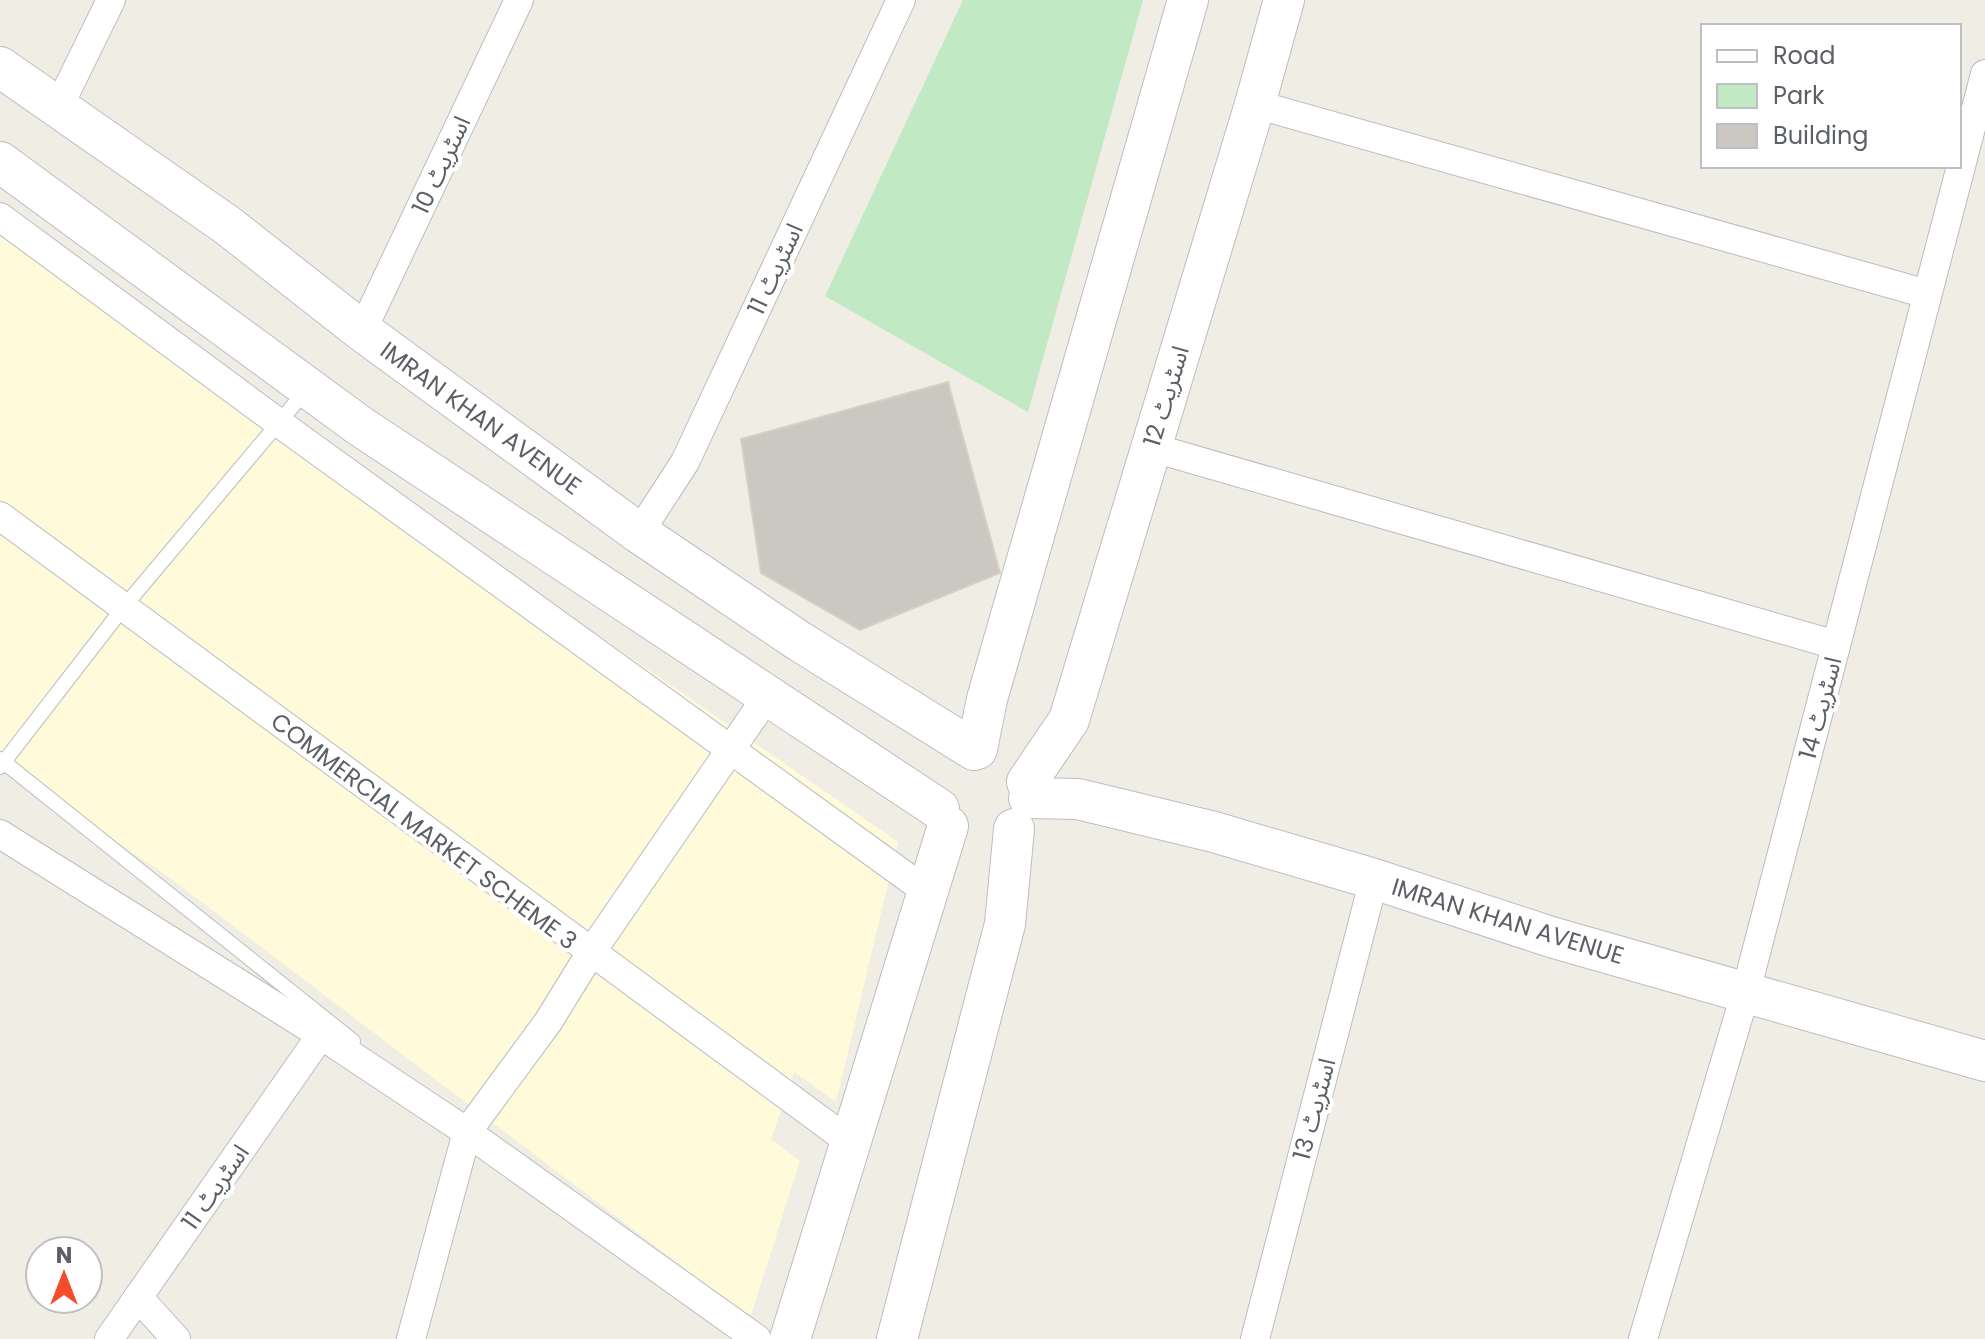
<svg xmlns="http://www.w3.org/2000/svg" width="1985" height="1339" font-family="Poppins,'Noto Sans Arabic',sans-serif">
<rect width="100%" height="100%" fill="#f0eee4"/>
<!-- commercial -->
<polygon fill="#fffada" points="0,207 313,438 898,842 836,1102 794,1072 771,1139 800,1161 750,1318 170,878 0,763"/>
<!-- green -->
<polygon fill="#c0e9c4" points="963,0 1143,0 1028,412 825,296"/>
<!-- building -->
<polygon fill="#cbc8c1" stroke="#d5d1c2" stroke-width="2" points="948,382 1000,573 860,630 761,573 741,439"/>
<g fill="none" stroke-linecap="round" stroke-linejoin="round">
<!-- lane casing -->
<g stroke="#b9bcc1" stroke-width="16">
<g id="lane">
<polyline points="0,759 353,1041"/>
<polyline points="0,767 123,608 307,389"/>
</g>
</g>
<!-- street casing -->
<g stroke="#b9bcc1" stroke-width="30">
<g id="street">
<polyline points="1255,104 1927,294"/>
<polyline points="59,106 111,0"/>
<polyline points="0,217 279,423 929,893"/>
<polyline points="362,331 519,0"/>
<polyline points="1150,447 1836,645"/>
<polyline points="0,516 850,1142"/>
<polyline points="639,533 685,462 901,0"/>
<polyline points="0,834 321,1035 467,1132 757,1339"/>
<polyline points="138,1297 176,1339"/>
<polyline points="109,1339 321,1035"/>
<polyline points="411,1339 467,1132 548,1022 590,954 768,695"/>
<polyline points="1255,1339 1374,879"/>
<polyline points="1643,1339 1746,991 1985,74"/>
</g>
</g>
<!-- secondary casing -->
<g stroke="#babdc3" stroke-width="42">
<g id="secondary">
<polyline points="0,67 227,225 362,331 639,533 799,641 974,750"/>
<polyline points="0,162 360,426 939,809"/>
<polyline points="977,749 987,699 1188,0"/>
<polyline points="1027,782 1069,720 1255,104 1284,0"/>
<polyline points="1029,798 1078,799 1214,832 1374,879 1551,937 1985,1061"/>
<polyline points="790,1339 948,826"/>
<polyline points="897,1339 1005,924 1014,829"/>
</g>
</g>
<!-- lane -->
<use href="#lane" stroke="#fff" stroke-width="14"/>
<!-- street -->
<use href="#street" stroke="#fff" stroke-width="28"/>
<!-- secondary -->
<use href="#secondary" stroke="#fff" stroke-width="40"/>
</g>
<g text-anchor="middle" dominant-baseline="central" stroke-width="8" stroke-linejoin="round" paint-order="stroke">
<!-- street labels -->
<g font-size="24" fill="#5c6066" stroke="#fff">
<text transform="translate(441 165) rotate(-65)">اسٹریٹ 10</text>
<text transform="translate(775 269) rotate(-65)">اسٹریٹ 11</text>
<text transform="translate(1166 396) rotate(-73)">اسٹریٹ 12</text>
<text transform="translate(481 418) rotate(36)">IMRAN KHAN AVENUE</text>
<text transform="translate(1820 708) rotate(-75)">اسٹریٹ 14</text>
<text transform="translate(424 831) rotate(37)">COMMERCIAL MARKET SCHEME 3</text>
<text transform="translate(1508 921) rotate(17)">IMRAN KHAN AVENUE</text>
<text transform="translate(1314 1109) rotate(-75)">اسٹریٹ 13</text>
<text transform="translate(215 1187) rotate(-55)">اسٹریٹ 11</text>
</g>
</g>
<!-- legend -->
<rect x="1701" y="24" width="260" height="144" fill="#ffffff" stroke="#bebfc2" stroke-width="2"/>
<rect x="1717" y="50" width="40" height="12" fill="#ffffff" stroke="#bebfc2" stroke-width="2"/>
<text x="1773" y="64" font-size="24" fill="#5c6066">Road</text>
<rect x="1717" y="84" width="40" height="24" fill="#c0e9c4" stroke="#bebfc2" stroke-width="2"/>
<text x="1773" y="104" font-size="24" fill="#5c6066">Park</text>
<rect x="1717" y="124" width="40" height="24" fill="#cbc8c1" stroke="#bebfc2" stroke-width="2"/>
<text x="1773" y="144" font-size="24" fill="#5c6066">Building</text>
<!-- north arrow -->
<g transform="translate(64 1275)"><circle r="38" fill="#ffffff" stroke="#bebfc2" stroke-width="2"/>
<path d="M0-6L14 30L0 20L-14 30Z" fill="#f34c27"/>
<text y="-12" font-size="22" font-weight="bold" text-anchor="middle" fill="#5c6066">N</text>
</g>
</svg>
